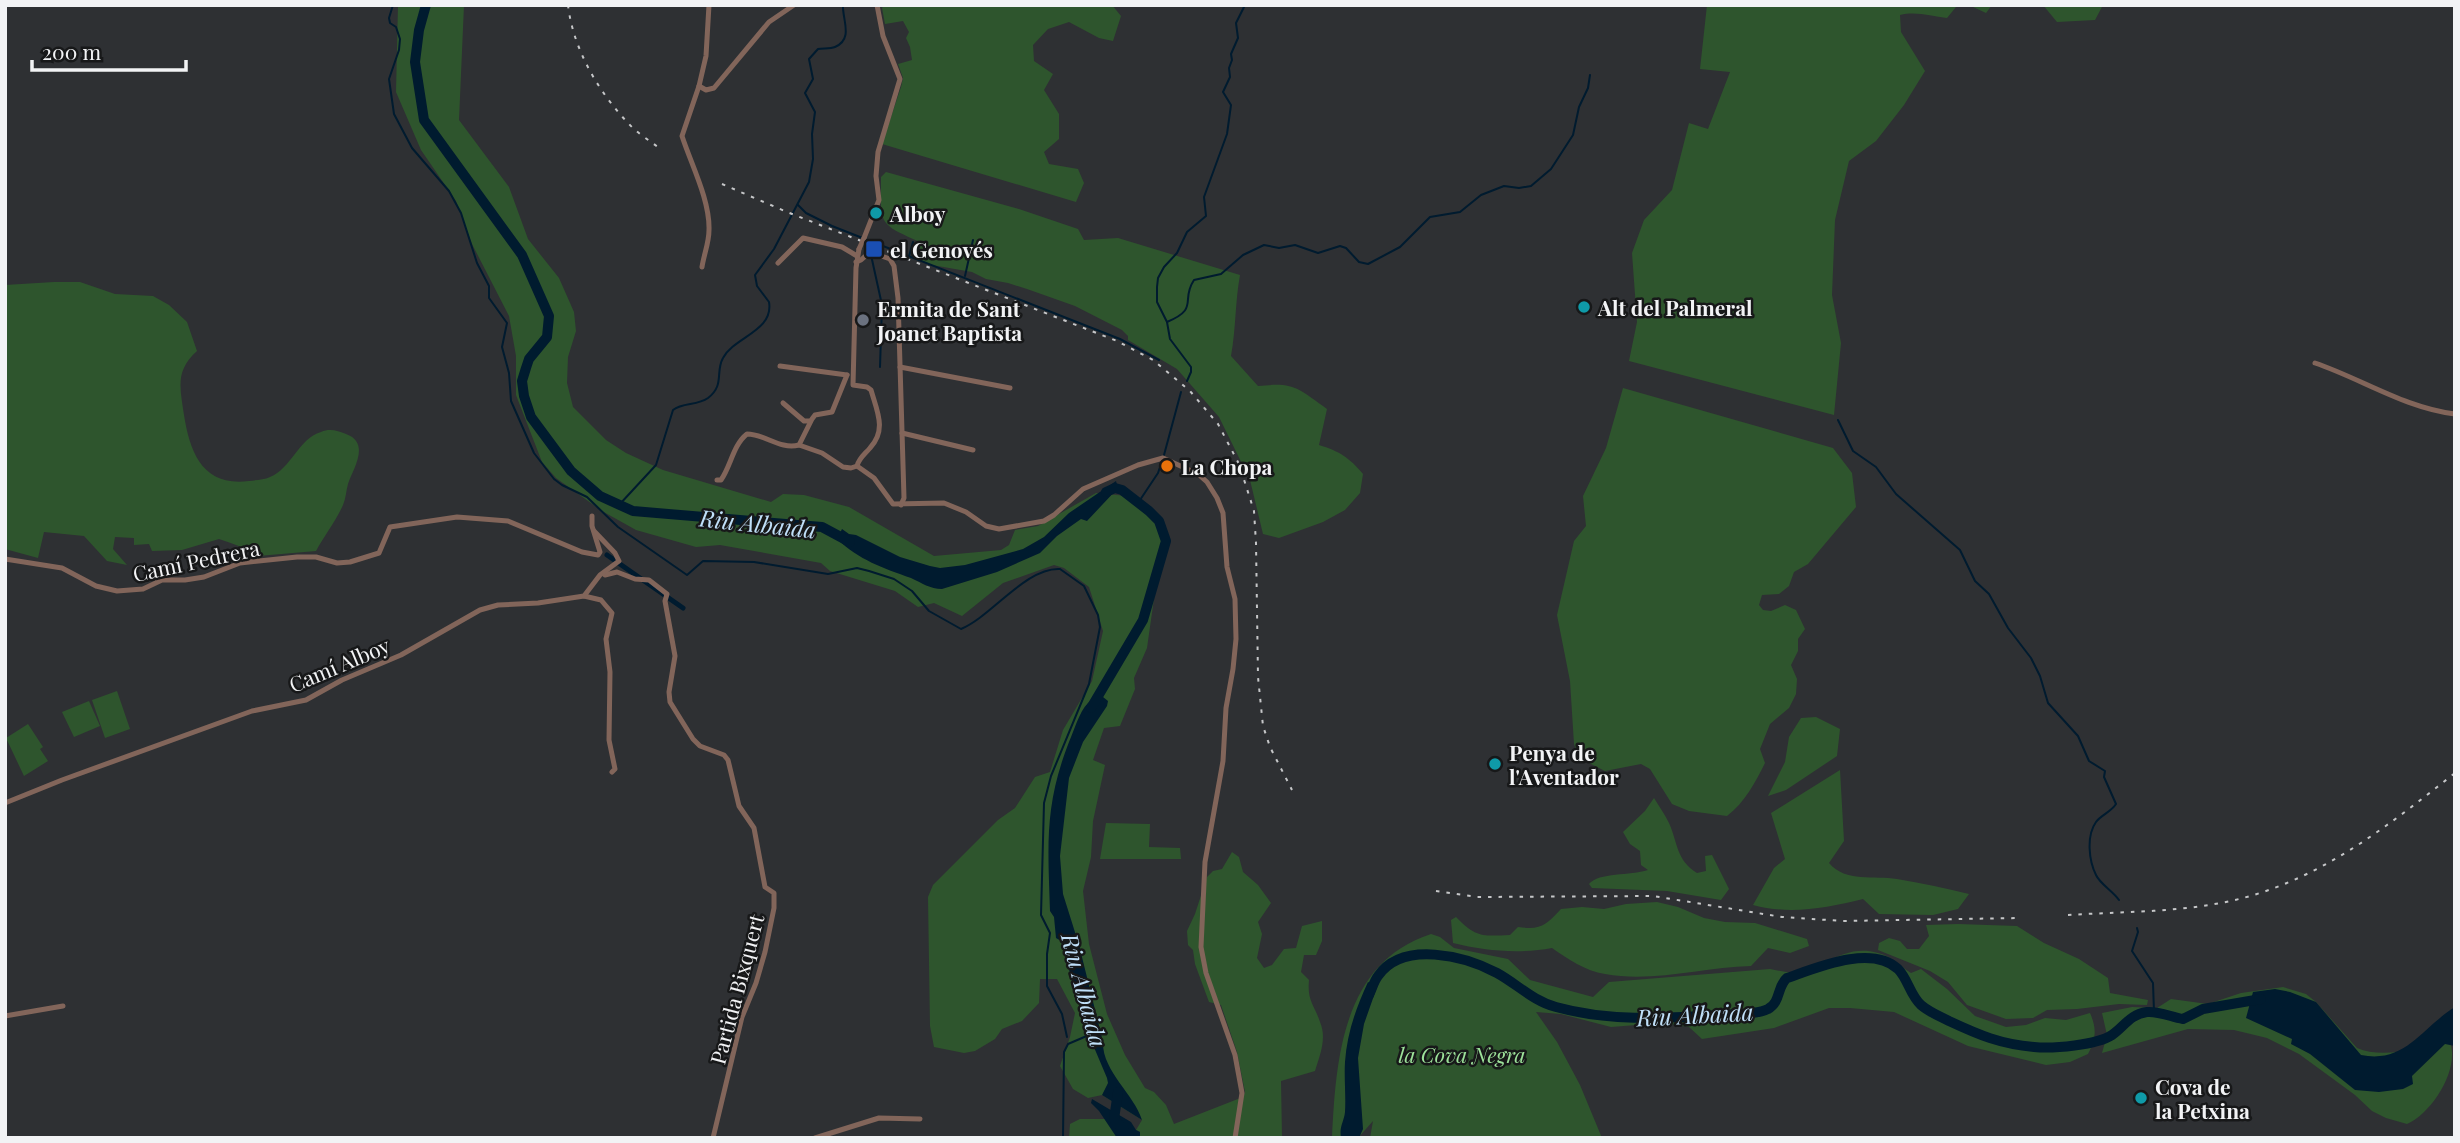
<svg xmlns="http://www.w3.org/2000/svg" width="2460" height="1143" font-family="'Playfair Display',serif">
<rect width="100%" height="100%" fill="#2e3033"/>
<!-- green -->
<g fill="#2e552d">
<path d="M398 5H464L459 120 509 187 528 239 559 278 574 312 576 331 568 357 567 383 573 407 606 440 626 453 663 470 771 502 783 494 804 495 849 507 934 556 1001 550 1009 545 1015 530 1038 526 1096 493 1127 496 1155 520 1162 542 1147 648 1134 678 1135 689 1120 726 1104 728 1093 760 1105 765 1093 821 1091 857 1083 891 1089 944 1107 1014 1125 1055 1145 1088 1154 1092 1166 1105 1174 1124 1243 1097 1245 1092 1237 1052 1221 1005 1209 1002 1195 964 1193 950 1188 945 1187 931 1195 914 1207 877 1213 871 1222 869 1232 852 1239 857 1243 872 1258 885 1271 903 1258 922 1262 934 1257 958 1264 968 1272 965 1284 949 1296 948 1302 926 1322 921V941L1316 955H1304L1301 972 1309 980C1307 1001 1314 1004 1320 1022 1327 1038 1320 1055 1315 1071L1281 1081 1282 1138H1140V1132L1136 1130 1142 1120 1102 1095 1088 1098 1073 1089 1060 1066 1070 1037 1075 1013 1057 979H1040L1039 1003 1022 1021 1002 1029 995 1039 975 1051 964 1053 934 1047 930 1026 928 897 933 885 998 820 1015 808 1035 777 1050 772 1063 730 1092 681 1103 631 1089 587 1064 568 1054 565 1003 583 962 616 934 603 918 607 895 591 830 571 821 563 720 545 696 547 636 530 602 511 556 478 542 462 516 395V356L509 316 472 244 456 201 421 150 396 92Z"/>
<polygon points="884,5 1112,5 1121,16 1113,41 1099,38 1069,22 1048,29 1033,45 1034,61 1053,74 1044,90 1059,114 1059,139 1044,152 1049,164 1078,169 1084,183 1076,202 882,144 901,87 903,78 898,64 912,60 910,47 906,38 909,32 903,21 885,24 882,8"/>
<path d="M1707 5H1992L1986 13 1971 6 1956 7 1947 18C1931 16 1916 11 1900 15L1901 32 1925 71 1904 105 1876 141 1849 161 1835 220 1832 295 1841 343 1834 415 1629 361 1637 322 1632 253 1644 220 1672 190 1689 123 1708 129 1730 72 1700 69Z"/>
<polygon points="2043,5 2103,5 2095,20 2057,22"/>
<path d="M886 172 1019 209 1078 229 1084 240 1118 238 1240 275C1235 302 1236 329 1231 356L1258 386C1295 382 1297 388 1327 409L1319 445C1339 451 1350 458 1363 474L1360 493 1345 510 1323 522 1279 538 1263 534 1250 480 1219 417 1177 369 1128 340V336L1122 330 1075 306 1027 289 1008 283 986 279 972 272 932 265 920 260V242C876 223 881 224 881 177Z"/>
<path d="M54 282H80L115 294 153 296 169 305 187 322 197 351C175 371 180 387 184 415 190 453 203 487 249 481 255 480 264 480 270 477 291 469 298 439 321 432 330 428 338 431 346 434 371 443 353 469 348 484 346 491 346 498 343 505 336 521 324 536 316 551L258 556C251 550 228 542 219 539L182 550 152 551 149 544 134 545V538L115 537 113 549 127 565 107 561 84 536 44 532 38 558 5 549V285Z"/>
<path d="M1623 388 1833 448 1852 473 1856 507 1808 564 1794 572 1789 586 1779 594 1762 595 1759 605 1763 610 1771 611 1785 605 1796 610 1805 629 1798 639V651L1791 665 1797 679 1796 694 1789 708 1770 724 1760 749 1765 763C1755 783 1745 802 1727 816L1689 811 1672 804 1650 769 1641 764 1605 771 1579 758 1574 744 1570 681 1557 615 1574 541 1586 526 1583 496 1606 448Z"/>
<polygon points="117,691 130,729 105,738 92,700"/>
<polygon points="89,701 100,726 74,737 62,712"/>
<polygon points="1816,717 1840,729 1837,756 1786,790 1768,796 1785,762 1789,737 1801,718"/>
<polygon points="28,724 43,747 40,749 48,761 24,776 6,738"/>
<path d="M1840 770 1844 841 1829 863C1846 883 1874 875 1897 879 1921 883 1945 888 1969 894L1958 909 1933 915 1879 914 1863 899C1826 908 1790 915 1753 905L1774 868 1785 859 1771 813Z"/>
<path d="M1654 798C1659 806 1665 815 1669 823 1678 843 1676 860 1697 873L1706 871 1705 856 1712 855 1729 889 1721 900 1667 891 1592 888 1589 884C1599 872 1630 876 1648 870L1641 865 1640 851 1630 844 1623 832 1645 811Z"/>
<polygon points="1106,823 1150,824 1149,847 1180,848 1181,859 1100,859"/>
<path d="M1657 902 1678 907 1704 918 1725 922 1755 923 1807 939 1809 946 1790 953 1768 948 1751 966C1703 967 1653 983 1605 974 1585 971 1568 959 1552 948 1519 954 1485 951 1453 943L1451 920 1456 917C1476 938 1483 936 1510 935L1518 927C1541 930 1545 926 1561 909L1582 907 1604 909 1626 904Z"/>
<polygon points="1958,924 2017,926 2044,943 2079,959 2108,978 2110,993 2148,1000 2147,1005 2119,1004 2077,1009 2047,1010 2033,1018 2006,1019 1967,1005 1948,982 1930,971 1878,950 1879,943 1889,938 1900,941 1907,949 1919,949 1929,936 1926,925"/>
<path d="M1431 934 1440 937 1454 948 1508 959 1530 980 1593 997 1609 982 1770 969C1777 970 1785 973 1792 972 1824 971 1842 943 1878 953 1892 956 1899 966 1911 973L1921 969 1947 989 1975 1016 2006 1027 2026 1025 2045 1018 2066 1020 2090 1013C2097 1029 2096 1038 2088 1054L2070 1062 2046 1065 1968 1046 1894 1012 1850 1008H1829L1774 1028 1702 1039 1689 1027 1662 1023 1611 1027 1561 1014 1536 1012 1557 1042 1580 1085 1602 1138H1370L1373 1121 1358 1138H1332C1336 1059 1342 963 1431 934Z"/>
<path d="M2283 987 2306 994 2316 1002 2357 1048C2385 1060 2422 1046 2450 1042 2460 1069 2432 1113 2407 1124L2386 1118 2372 1111 2355 1095 2299 1054 2267 1038 2234 1030 2188 1029 2102 1053 2107 1035 2102 1013 2132 1007 2157 1008 2171 999 2208 1004 2241 993Z"/>
<polygon points="1080,1119 1107,1119 1128,1138 1069,1138 1070,1124"/>
</g>
<!-- water -->
<g fill="#001b2f">
<path d="M1116 481 1118 488 1087 521 1081 519 1057 536 1040 553 997 572 942 589C930 589 922 583 911 578 883 568 859 560 837 539L842 529 849 534 856 535 900 557 930 566 940 568 965 565 1023 549 1044 537 1069 513Z"/>
<path d="M1103 697 1108 701 1107 706 1083 742 1069 778 1060 856 1063 894 1079 945 1103 1042C1102 1071 1134 1094 1142 1120L1102 1095 1108 1083 1107 1078 1085 1026 1061 941 1056 938 1054 917 1050 911C1048 845 1044 806 1069 742 1074 731 1079 712 1088 703 1091 700 1099 698 1103 697Z"/>
<path d="M1368 982 1377 987 1364 1024 1358 1058 1363 1129 1359 1138H1341C1339 1126 1344 1122 1345 1112 1346 1095 1344 1078 1345 1062 1347 1033 1356 1008 1368 982Z"/>
<path d="M2275 989 2290 992 2316 1002 2361 1055C2406 1064 2422 1027 2455 1007V1046L2445 1044 2412 1076 2413 1084 2403 1089 2379 1092 2355 1090 2310 1054 2291 1044 2292 1039 2246 1018 2253 992Z"/>
<polygon points="1092,1099 1131,1122 1136,1130 1140,1132 1140,1138 1117,1138 1099,1111 1091,1103"/>
</g>
<g fill="none" stroke-linecap="round" stroke-linejoin="round">
<!-- stream -->
<g stroke="#001b2f" stroke-width="2">
<path d="M393 5 389 18 390 23 396 27 400 39 399 50 389 79 394 114 412 148 449 191 461 213 477 263 489 286V298L507 323 502 347 509 373 511 401 534 453 554 479 562 485 587 497 618 527 687 575 703 561 754 562 828 574 857 568 869 571 894 579 912 591 929 611 961 629C991 617 1026 567 1060 569L1084 586 1098 615 1100 627 1089 684 1051 776 1044 803 1041 915 1050 933 1047 954V986L1062 1014 1067 1037"/>
<polyline points="798,205 806,213 832,226 1120,339 1159,360"/>
<polyline points="871,255 882,305 880,367"/>
<polyline points="909,256 913,242"/>
<polyline points="965,276 973,240"/>
<path d="M1167 322C1200 308 1180 301 1194 280L1221 274 1243 255 1264 245 1279 248 1295 245 1318 253 1340 246 1346 248 1359 262 1368 264 1400 247 1430 217 1460 212 1481 195 1504 186 1519 188 1531 186 1551 169 1573 135 1579 107 1588 88 1590 75"/>
<polyline points="1187,381 1191,372 1191,367 1170,339 1167,322 1157,302 1157,287 1158,278 1164,267 1177,253 1187,232 1206,216 1204,197 1227,134 1231,105 1223,92 1230,77 1229,68 1232,60 1231,54 1238,38 1236,23 1245,5"/>
<path d="M1838 420 1853 451 1876 467 1896 494 1960 550 1975 581 1989 594 2008 628 2031 658 2040 676 2048 703 2078 736 2089 761 2105 771 2104 777 2116 804C2111 812 2101 815 2096 822 2086 836 2089 861 2096 875 2100 884 2113 891 2119 900"/>
<polyline points="1164,455 1181,392"/>
<polyline points="1138,503 1158,473 1162,461"/>
<path d="M619 505 656 465 673 410C683 402 697 406 708 398 725 385 715 372 723 358 734 337 774 331 769 302L757 286 755 275 774 249 809 182 813 159 812 134 815 112 805 93 813 79 809 59 818 49C823 48 830 49 835 47 854 39 842 19 843 5"/>
<polyline points="2137,928 2138,932 2132,951 2153,983 2154,1012"/>
<polyline points="1063,1138 1064,1052 1068,1044 1089,1035"/>
</g>
<!-- canal -->
<polyline stroke="#001b2f" stroke-width="5" points="607,555 683,608"/>
<!-- river -->
<g stroke="#001b2f" stroke-width="10">
<polyline points="426,5 419,30 415,62 424,120 522,255 549,316 547,337 529,359 526,368 522,381 524,396 531,417 571,471 600,496 633,511 822,527 850,542"/>
<polyline points="1091,708 1143,620 1166,541 1159,521 1149,511 1122,490 1115,488 1106,492"/>
<path d="M1369 995C1372 989 1374 981 1378 976 1403 940 1465 956 1497 973 1517 984 1533 1001 1556 1007 1610 1022 1666 1018 1720 1015 1735 1014 1755 1015 1768 1009 1781 1002 1777 986 1787 978 1816 968 1871 944 1898 969 1908 979 1910 995 1921 1005 1929 1012 1939 1016 1949 1021 1979 1035 2000 1044 2034 1047 2053 1049 2097 1045 2112 1035 2124 1027 2130 1014 2147 1012 2159 1011 2171 1017 2183 1019L2203 1009 2261 999"/>
<polyline points="1118,1092 1114,1119 1130,1138"/>
</g>
<!-- minor -->
<g stroke="#82655a" stroke-width="5">
<polyline points="699,86 706,90 714,88 769,22 794,5"/>
<polyline points="864,238 879,200 876,176 878,152 900,79 883,36 877,5"/>
<path d="M859 249 856 268 853 385 867 387 871 390C877 411 887 430 870 448 865 454 859 458 857 466L874 478 893 504 944 503 966 512 986 526 999 529 1044 521 1054 515 1083 489 1138 465 1163 458 1198 474 1207 482 1217 498 1223 513 1227 567 1235 599 1236 639 1233 669 1226 708 1223 761 1205 862 1201 947 1206 973 1235 1055 1242 1093 1235 1138"/>
<polyline points="856,262 861,260 870,252 890,259 894,266 898,298 904,498 901,505"/>
<polyline points="778,263 803,238 842,247 857,256"/>
<path d="M702 267C704 254 709 243 709 230 710 200 691 164 682 136L699 86 706 56 709 5"/>
<path d="M2315 363C2362 379 2405 408 2455 414"/>
<polyline points="780,366 847,375"/>
<polyline points="900,367 1010,388"/>
<polyline points="783,403 804,421 810,421"/>
<polyline points="902,433 973,450"/>
<polyline points="799,445 822,453 843,467 851,468 857,466"/>
<path d="M717 480H721C731 466 733 445 747 434 765 434 780 450 799 445L812 419 815 415 832 412 847 375"/>
<polyline points="5,559 62,568 96,586 117,591 143,589 162,580 185,580 204,577 240,563 297,557 316,557 337,563 350,562 379,553 390,527 457,517 508,521 582,552 598,555 600,552 592,526 592,516"/>
<polyline points="605,575 617,572 635,579 649,580 667,594 665,601 675,656 669,692 670,702 693,739 700,746 724,755 728,760 739,806 754,828 765,887 774,893 774,908 765,952 756,983 742,1017 713,1138"/>
<polyline points="584,596 601,600 612,613 606,639 610,672 609,740 615,769 612,772"/>
<polyline points="5,803 62,780 252,711 306,700 342,680 401,655 480,610 498,605 538,603 584,596 600,575 619,561 615,553 594,531"/>
<polyline points="5,1016 63,1006"/>
<polyline points="815,1138 879,1118 920,1119"/>
</g>
<!-- rail -->
<g stroke="#c6c7c9" stroke-width="2" stroke-dasharray="3.5 7" stroke-linecap="butt">
<path d="M568 5C573 49 599 93 629 124 637 133 649 140 659 148"/>
<polyline points="722,184 787,212 1117,341 1153,360 1190,391 1218,424 1239,464 1254,511 1256,543 1258,677 1263,726 1270,747 1292,790"/>
<polyline points="1436,891 1477,897 1653,896 1782,917 1843,921 2019,918"/>
<path d="M2068 915C2131 911 2199 913 2260 893 2334 869 2394 821 2455 773"/>
</g>
<!-- minor-bridge -->
<polyline stroke="#82655a" stroke-width="5" points="859,249 864,238"/>
</g>
<!-- markers -->
<g fill="#0f9aa8" stroke="#171819" stroke-width="2.5">
<circle cx="876" cy="213" r="7"/>
<circle cx="1584" cy="307" r="7"/>
<circle cx="1495" cy="764" r="7"/>
<circle cx="2141" cy="1098" r="7"/>
</g>
<rect fill="#1a4fb4" stroke="#171819" stroke-width="2.5" x="865" y="240" width="18" height="18" rx="3.5"/>
<circle fill="#6b7280" stroke="#171819" stroke-width="2.5" cx="863" cy="320" r="7"/>
<circle fill="#e8710a" stroke="#171819" stroke-width="2.5" cx="1167" cy="466" r="7"/>
<g text-anchor="middle" dominant-baseline="central" stroke-width="5" stroke-linejoin="round" paint-order="stroke">
<!-- poi labels -->
<g font-size="21" font-weight="bold" fill="#f2f3f5" stroke="#171819" text-anchor="start">
<text x="890" y="213">Alboy</text>
<text x="890" y="249">el Genovés</text>
<text x="1598" y="307">Alt del Palmeral</text>
<text x="877" y="308">Ermita de Sant<tspan x="877" dy="24">Joanet Baptista</tspan></text>
<text x="1181" y="466">La Chopa</text>
<text x="1509" y="752">Penya de<tspan x="1509" dy="24">l'Aventador</tspan></text>
<text x="2155" y="1086">Cova de<tspan x="2155" dy="24">la Petxina</tspan></text>
</g>
<!-- street labels -->
<g font-size="21" fill="#f2f3f5" stroke="#171819">
<text transform="translate(196 560) rotate(-12)">Camí Pedrera</text>
<text transform="translate(339 664) rotate(-23)">Camí Alboy</text>
<text transform="translate(736 989) rotate(-75)">Partida Bixquert</text>
</g>
<!-- park labels -->
<g font-size="21" font-style="italic" fill="#9de29a" stroke="#171819">
<text x="1462" y="1054">la Cova Negra</text>
</g>
<!-- water labels -->
<g font-size="23" font-style="italic" fill="#c0e0f9" stroke="#171819">
<text transform="translate(758 523) rotate(6)">Riu Albaida</text>
<text transform="translate(1085 990) rotate(75)">Riu Albaida</text>
<text transform="translate(1695 1014) rotate(-3)">Riu Albaida</text>
</g>
</g>
<!-- border -->
<rect width="2460" height="1143" fill="none" stroke="#f2f3f5" stroke-width="14"/>
<!-- scale -->
<path d="M32 60v10h154v-10" fill="none" stroke="#f2f3f5" stroke-width="3.5"/>
<text x="42" y="60" font-size="21" fill="#f2f3f5" stroke="#171819" stroke-width="5" paint-order="stroke">200 m</text>
</svg>
